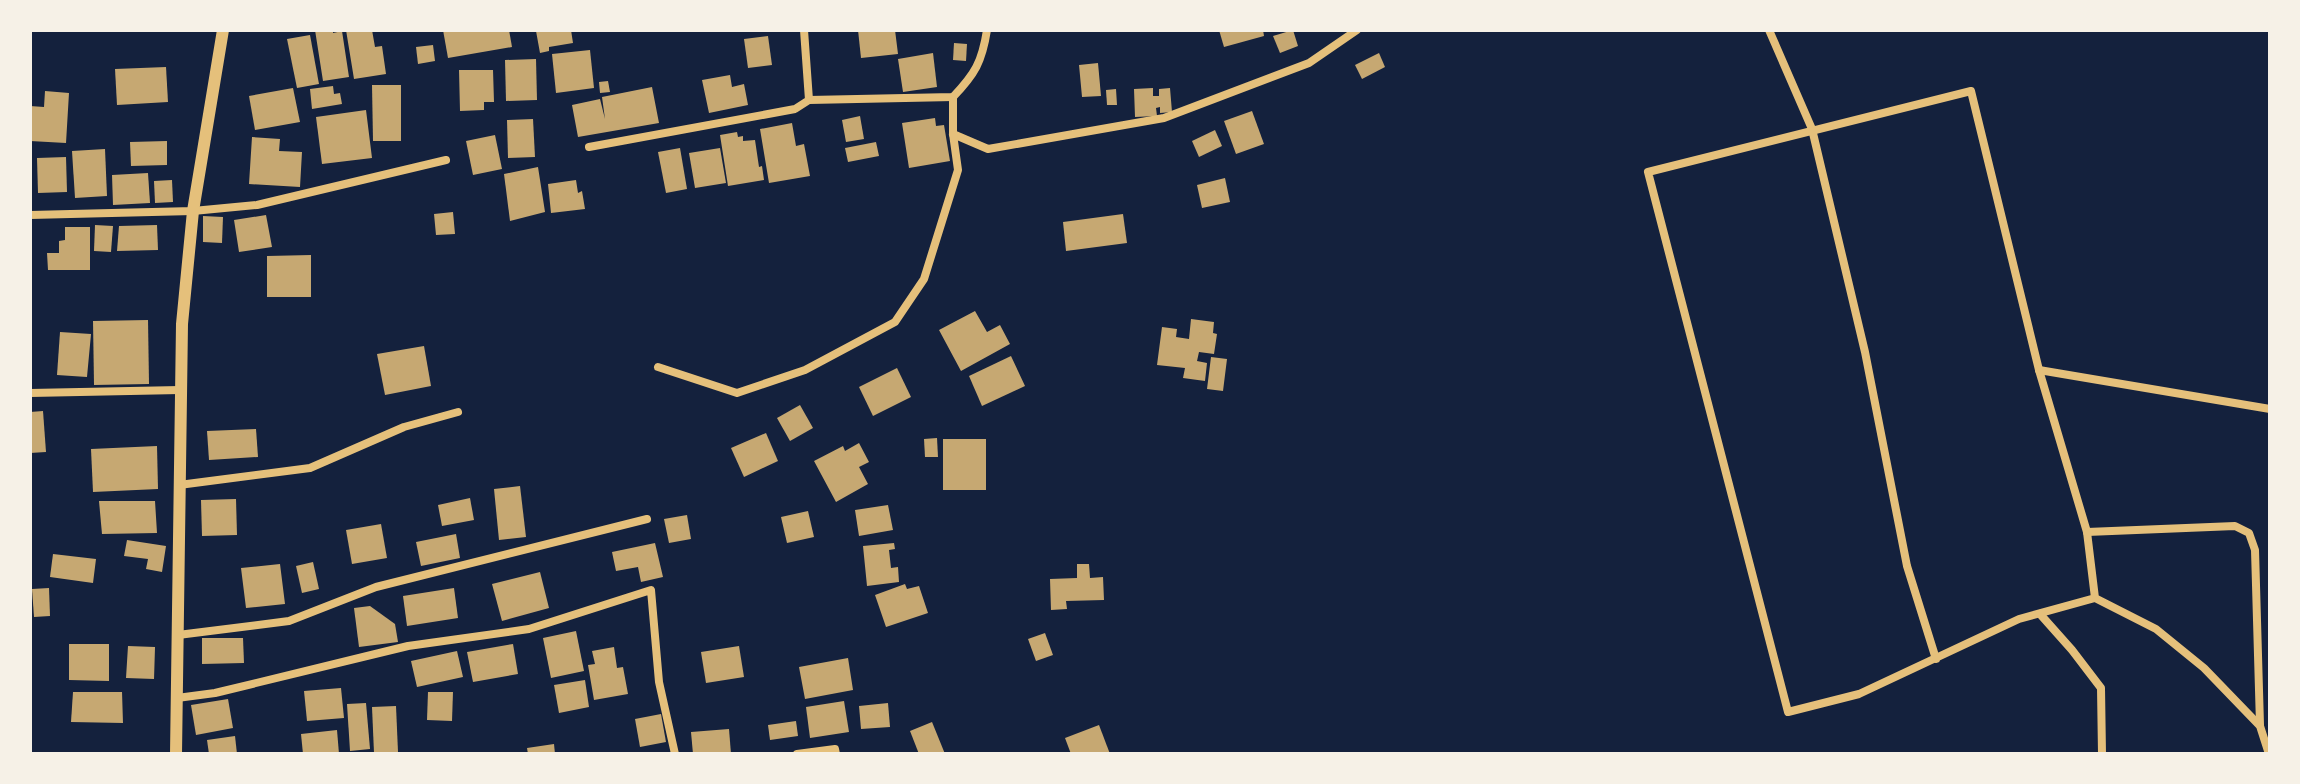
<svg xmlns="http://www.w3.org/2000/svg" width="2300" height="784" font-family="'Space Grotesk',sans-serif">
<rect width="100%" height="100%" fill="#14213d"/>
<!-- building -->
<g fill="#c6a872">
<polygon points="315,30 333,30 333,33 342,31 349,77 323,81"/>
<polygon points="346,30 372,30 375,47 382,46 386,74 354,79"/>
<polygon points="443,30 509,30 512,47 448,58"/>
<polygon points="571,30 573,43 549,47 549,51 540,53 536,31"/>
<polygon points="858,30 895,30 898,54 861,58"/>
<polygon points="1219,30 1263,30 1264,36 1224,47"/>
<polygon points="1293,30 1298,46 1280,53 1273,36"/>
<polygon points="310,35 319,84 297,88 287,39"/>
<polygon points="768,36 772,65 748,68 744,39"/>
<polygon points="954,43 967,44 966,61 953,60"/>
<polygon points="433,45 435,61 418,64 416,47"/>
<polygon points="590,50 594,88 556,93 552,54"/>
<polygon points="933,53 937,87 903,92 898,59"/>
<polygon points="1379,53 1385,67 1362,79 1355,65"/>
<polygon points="536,59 537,100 506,101 505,60"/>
<polygon points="1098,63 1101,96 1082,97 1079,65"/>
<polygon points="166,67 168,102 117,105 115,69"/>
<polygon points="459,70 493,70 494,102 484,102 484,110 460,111"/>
<polygon points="730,75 732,87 744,84 748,105 709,113 702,80"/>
<polygon points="608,81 610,92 600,93 599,82"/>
<polygon points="372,85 401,85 401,141 373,141"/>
<polygon points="333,86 334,94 340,93 342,104 312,109 310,89"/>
<polygon points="652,87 659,123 578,137 572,105 600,99 605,119 602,97"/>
<polygon points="293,88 300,122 255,130 249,96"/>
<polygon points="1153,88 1153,96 1159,96 1159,89 1170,88 1172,112 1160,113 1160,107 1156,108 1157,116 1135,117 1134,89"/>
<polygon points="1116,89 1117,105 1107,105 1106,90"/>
<polygon points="45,91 69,93 66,143 30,141 30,106 44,107"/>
<polygon points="366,110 372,158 322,164 316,117"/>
<polygon points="1252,111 1264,144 1236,154 1224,121"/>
<polygon points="860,116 864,139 846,142 842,120"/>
<polygon points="935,118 936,126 944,125 950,161 909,168 902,123"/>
<polygon points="533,119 535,157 508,158 507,120"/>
<polygon points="792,123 796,146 804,144 810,176 769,183 760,129"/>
<polygon points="1215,130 1222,146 1199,157 1192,141"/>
<polygon points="737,132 738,137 743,136 743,141 755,140 759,167 762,166 764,180 728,186 720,135"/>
<polygon points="495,135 502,169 473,175 466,141"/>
<polygon points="252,137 280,139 279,151 302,152 300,187 249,184"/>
<polygon points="167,141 167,165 131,166 130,142"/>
<polygon points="876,142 879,156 848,162 845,148"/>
<polygon points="680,148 687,189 666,193 658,152"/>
<polygon points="720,148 726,183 695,188 689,153"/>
<polygon points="105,149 107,196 75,198 72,151"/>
<polygon points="66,157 67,192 38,193 37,158"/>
<polygon points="538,167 545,212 510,221 504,174"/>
<polygon points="148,173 150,203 113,205 112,175"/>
<polygon points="1225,178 1230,202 1202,208 1197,185"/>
<polygon points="172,180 173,202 155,203 154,181"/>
<polygon points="576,180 578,193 582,191 585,209 551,213 548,184"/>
<polygon points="453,212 455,234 436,235 434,214"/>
<polygon points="1123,214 1127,243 1066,251 1063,222"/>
<polygon points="266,215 272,247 239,252 234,220"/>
<polygon points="203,216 223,217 222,243 203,242"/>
<polygon points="95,225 113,226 111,252 94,251"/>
<polygon points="157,225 158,250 117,251 119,226"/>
<polygon points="65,227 90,227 90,270 48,270 47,253 59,253 59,241 65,240"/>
<polygon points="311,255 311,297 267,297 267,256"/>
<polygon points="975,311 987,332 1000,325 1010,344 961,371 939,330"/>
<polygon points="1191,319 1214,322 1213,333 1217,334 1214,354 1199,352 1197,361 1207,363 1205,381 1183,378 1185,368 1157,365 1162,327 1177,329 1176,337 1189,339"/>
<polygon points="148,320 149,384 94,385 93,321"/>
<polygon points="60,332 91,334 87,377 57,375"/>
<polygon points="424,346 431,386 385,395 377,354"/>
<polygon points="1011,356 1025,386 982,406 969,376"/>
<polygon points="1211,357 1227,359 1223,391 1207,389"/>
<polygon points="897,368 911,397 873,416 859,387"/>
<polygon points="800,405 813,428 790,441 777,418"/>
<polygon points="43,411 46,452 30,453 30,412"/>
<polygon points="256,429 258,457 209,460 207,431"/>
<polygon points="766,433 778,461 744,477 731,448"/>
<polygon points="937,438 938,457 925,457 924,439"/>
<rect x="943" y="439" width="43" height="51"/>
<polygon points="859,443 869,462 859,467 868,484 836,502 814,461 843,446 845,451"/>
<polygon points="157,446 158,489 93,492 91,449"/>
<polygon points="520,486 526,537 499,540 494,489"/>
<polygon points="470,498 474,520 442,526 438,505"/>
<polygon points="236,499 237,535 202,536 201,500"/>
<polygon points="99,501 155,501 157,533 102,534"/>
<polygon points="888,505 893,530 859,536 855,510"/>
<polygon points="808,511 814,537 787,543 781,517"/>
<polygon points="687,515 691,539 669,543 664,519"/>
<polygon points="381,524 387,558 352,564 346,530"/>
<polygon points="456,534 460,558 421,566 416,542"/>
<polygon points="127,540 166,546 162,572 146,569 148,559 124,556"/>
<polygon points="655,543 663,577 641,582 638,567 616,571 612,552"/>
<polygon points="894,543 895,549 889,550 891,568 898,567 899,582 867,586 863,546"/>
<polygon points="53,554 96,559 93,583 50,577"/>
<polygon points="313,562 319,589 302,593 296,566"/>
<polygon points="280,564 285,604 246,608 241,568"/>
<polygon points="1077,564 1089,564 1090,578 1103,577 1104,600 1066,601 1067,609 1051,610 1050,579 1077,578"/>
<polygon points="540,572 549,608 502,621 492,584"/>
<polygon points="905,584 907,589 919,586 928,613 886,627 875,595"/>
<polygon points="49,588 50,616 34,617 32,589"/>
<polygon points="454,588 458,618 407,626 403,596"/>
<polygon points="370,606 395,624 398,642 359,647 354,608"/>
<polygon points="576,631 584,671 551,678 543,638"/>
<polygon points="1045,633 1053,655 1036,661 1028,639"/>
<polygon points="202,638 243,638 244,663 202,664"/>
<polygon points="69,644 109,644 109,681 69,680"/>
<polygon points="513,644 518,674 473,682 467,652"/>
<polygon points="128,646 155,647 154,679 126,678"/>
<polygon points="739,646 744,677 706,683 701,652"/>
<polygon points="614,647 617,668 623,667 628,694 594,700 588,665 595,664 592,651"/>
<polygon points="457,651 463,677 417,687 411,661"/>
<polygon points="848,658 853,690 805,699 799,667"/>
<polygon points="585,680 589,707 559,713 554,685"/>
<polygon points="341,688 344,718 307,721 304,691"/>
<polygon points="73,692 122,692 123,723 71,722"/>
<polygon points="428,692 453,692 452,721 427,720"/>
<polygon points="228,699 233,728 196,735 191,705"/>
<polygon points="844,701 849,732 810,738 806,707"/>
<polygon points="366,703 370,749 350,751 347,704"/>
<polygon points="888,703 890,727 861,729 859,706"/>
<polygon points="396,706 398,752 374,753 372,707"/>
<polygon points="661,714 666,742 640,747 635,719"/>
<polygon points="796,721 798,736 770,740 768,725"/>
<polygon points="932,722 945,754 919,754 910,731"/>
<polygon points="1099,725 1110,754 1071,754 1065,738"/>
<polygon points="729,729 731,754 693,754 691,732"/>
<polygon points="337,730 339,754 303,754 301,734"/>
<polygon points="235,736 237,754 209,754 207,740"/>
<polygon points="554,744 555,754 528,754 527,748"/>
</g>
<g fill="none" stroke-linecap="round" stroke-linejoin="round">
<!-- minor -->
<g stroke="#e5c07b" stroke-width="8">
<polyline points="1769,30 1812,129 1865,352 1907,566 1936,659"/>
<path d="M809 100 953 97C975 74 982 62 987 30"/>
<polyline points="953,134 988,149 1164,118 1309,63 1357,30"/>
<polyline points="589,147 795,109 809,100 804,30"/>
<polyline points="30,215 193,211 257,205 446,160"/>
<polyline points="658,367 737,393 805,370 895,322 924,279 958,170 953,134 953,97"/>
<polyline points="2039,370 2270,409"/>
<polyline points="30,393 180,390"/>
<polyline points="179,485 310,468 404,427 458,412"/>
<polyline points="2087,532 2235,526 2249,533 2255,550 2260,725"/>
<polyline points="2095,598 2087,532 2039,370 1971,91 1648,172 1788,712 1859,694 2019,619 2095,598 2156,629 2204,668 2260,726 2269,754"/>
<polyline points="2040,614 2072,650 2101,688 2102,754"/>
<polyline points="178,635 289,621 376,587 647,519"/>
<polyline points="177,698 215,693 408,646 529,629 651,590 659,682 675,754"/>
<polyline points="797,754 835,749 836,754"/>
</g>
<!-- tertiary -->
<polyline stroke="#e5c07b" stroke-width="12" points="176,754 182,324 193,211 223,30"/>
</g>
<!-- border -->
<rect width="2300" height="784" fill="none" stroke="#f6f1e7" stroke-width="64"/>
</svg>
